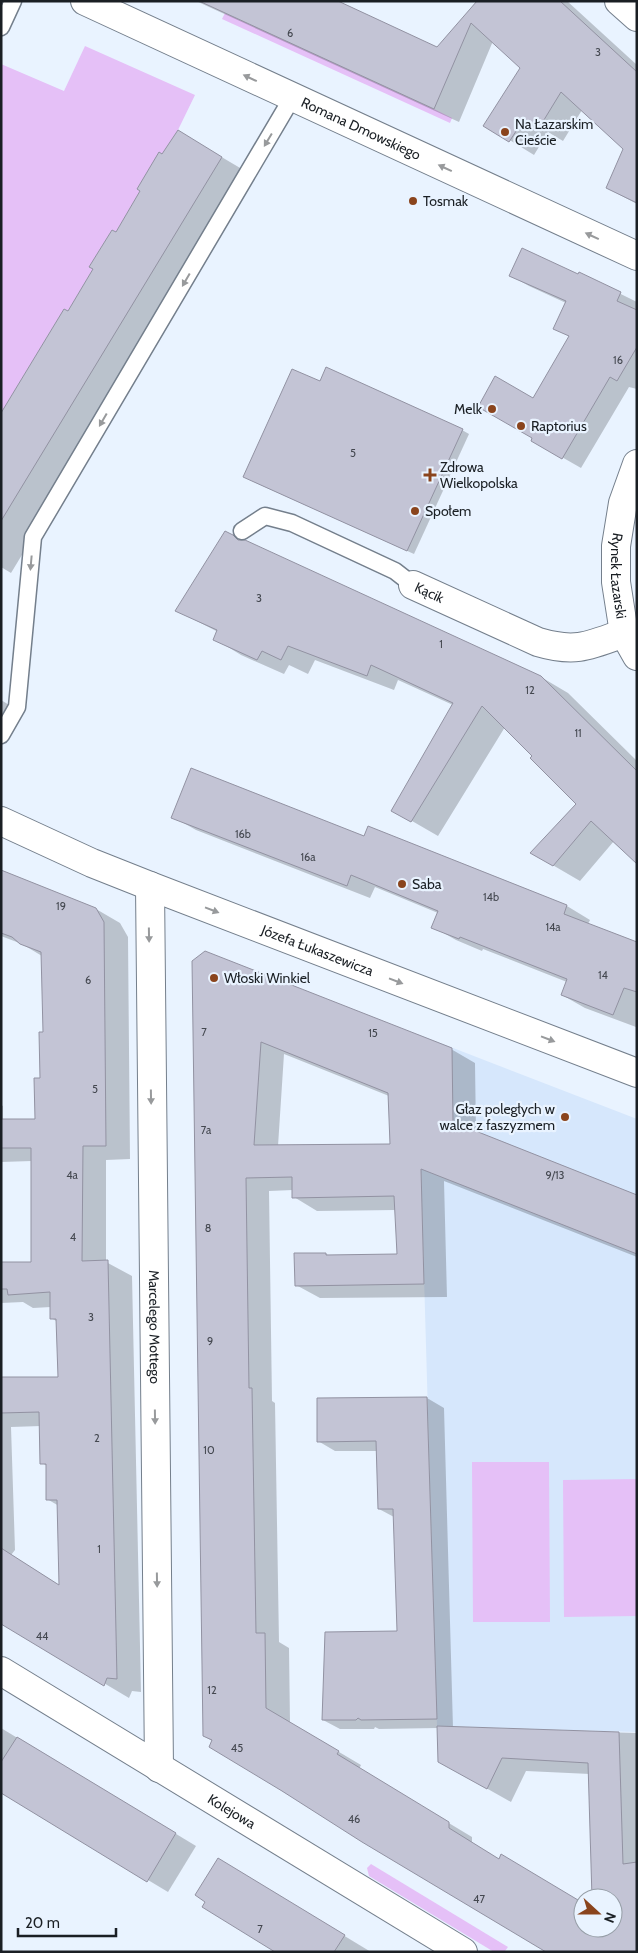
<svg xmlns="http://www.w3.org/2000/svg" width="638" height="1953" font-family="Cabin,sans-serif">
<rect width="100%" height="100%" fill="#e9f3ff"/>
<!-- built -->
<polygon fill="#d6e7fc" points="417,1034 637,1119 637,1732 437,1726"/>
<!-- green -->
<g fill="#e5c0f7">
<polygon points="225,13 434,109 452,118 450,123 222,19"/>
<polygon points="85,46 195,95 178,130 162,154 159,153 137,189 140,191 116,232 112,230 90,266 93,269 68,311 64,309 1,413 1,64 64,91"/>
<polygon points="472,1462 549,1462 550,1622 473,1622"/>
<polygon points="637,1479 637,1616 564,1617 563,1480"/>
<polygon points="371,1864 508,1947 505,1951 494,1952 369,1876 367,1868"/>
</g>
<!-- shadow -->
<g fill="#0003" fill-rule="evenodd">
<polygon points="196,1 333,1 437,48 478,3 476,1 567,1 637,65 637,204 607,188 625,149 582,110 563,141 548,132 534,155 485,125 522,67 493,41 459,122"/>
<polygon points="208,149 252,175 11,573 1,567 1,415 68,313 163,156"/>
<polygon points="580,274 637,302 637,389 629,387 581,468 532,440 534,400 570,337 555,328 566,303 529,286 510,275 579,276"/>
<polygon points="462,430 469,434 414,554 252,481"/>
<polygon points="232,536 541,677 568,693 637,761 637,861 614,841 580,881 532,853 578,804 505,727 438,836 393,810 453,705 398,680 394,690 315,660 308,674 289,665 284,674 241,655 215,639 218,632 176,610"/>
<polygon points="1,700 19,711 1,741"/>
<polygon points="173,817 364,837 368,828 567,906 590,920 588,924 637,944 636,1027 585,1008 562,995 567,982 483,949 482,951 456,940 433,927 438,913 375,887 370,898 196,830"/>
<path d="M1 871 96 909 120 923 128 937 130 1159 106 1160V1262L132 1276 141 1692 132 1691 129 1698 1 1622V1378H59L58 1322 51 1318V1307L33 1308 23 1302 1 1303V1264L32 1263V1161L1 1162V1105L3 1106V1121L36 1120 45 1033 42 956 22 944 1 936ZM41 1426 42 1463 47 1466V1499L59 1506 60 1586 11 1555 15 1550 11 1427Z"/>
<path d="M193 961 451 1049 475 1063 476 1133 637 1196V1257L444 1181 447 1297 320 1298 296 1285 326 1254 330 1256 398 1255 396 1210 317 1211 294 1197 293 1190 269 1191 272 1401 275 1403 279 1642 289 1648 290 1723 361 1765 359 1769 472 1837V1843L500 1860 583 1904V1928H613V1898H593L590 1774 526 1771 511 1802 463 1775 438 1728 379 1729 375 1727 374 1729H340L323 1720 398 1633 394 1517 379 1509 377 1451H335L318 1441 427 1398 444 1408 453 1728 637 1733V1952H547L204 1736ZM284 1054 389 1096 391 1145 278 1146Z"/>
<polygon points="1,1728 196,1846 168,1892 1,1792"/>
<polygon points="237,1871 371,1952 277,1952"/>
</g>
<!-- building -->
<g fill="#c3c4d5" stroke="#9292a2" fill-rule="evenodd">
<polygon points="199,1 338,1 437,47 477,1 560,1 637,72 637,203 606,188 623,149 561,92 539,128 524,119 509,142 483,126 520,68 471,23 434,109"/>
<polygon points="178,130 222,157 1,521 1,413 64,309 68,311 93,269 89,267 112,230 116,232 140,191 137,189 159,152 162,154"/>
<polygon points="522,248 578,274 579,272 621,292 617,301 637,310 637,347 617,381 610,377 562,459 531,441 532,438 478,407 495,376 533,398 569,336 553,329 566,301 509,276"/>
<polygon points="326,367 463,429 407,551 243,477 292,369 320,381"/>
<polygon points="225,531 233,535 238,540 245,540 541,676 637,771 637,864 591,821 553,866 530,853 576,804 530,758 532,756 482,706 411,822 391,811 453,703 371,665 367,676 288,646 281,660 262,651 257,660 213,640 217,630 175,611"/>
<polygon points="191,768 364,836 368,826 567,905 564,914 637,942 637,992 624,988 613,1015 561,995 567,979 460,937 459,939 431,928 438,911 351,875 347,886 171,818"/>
<polygon points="1,870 96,908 104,922 106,1146 83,1146 82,1261 108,1260 117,1679 107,1678 104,1686 1,1624 1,1548 59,1585 57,1500 46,1500 46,1464 40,1464 39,1412 1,1413 1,1377 58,1377 56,1319 50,1319 50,1292 8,1295 7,1289 1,1289 1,1262 31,1262 31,1148 1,1148 1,1119 35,1119 34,1078 40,1078 39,1032 43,1032 41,952 20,944 12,937 1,933"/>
<path d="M205 951 452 1048 453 1122 637 1195V1254L421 1169 424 1284 295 1286 294 1253H326V1255L397 1254 394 1196 292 1198V1177L246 1178 249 1388H252L256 1633H265L266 1708 339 1751 337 1754 449 1822V1828L499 1859 501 1854 583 1903V1928H613V1898H592L588 1763 502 1758 487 1789 438 1762 437 1726 619 1732 623 1864 637 1862V1952H546L362 1842 282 1791 209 1747 212 1740 203 1736 192 961ZM261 1042 388 1093 390 1144 254 1145Z"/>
<polygon points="427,1397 437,1719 361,1720 358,1718 356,1720 322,1720 325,1632 397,1631 393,1509 378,1509 376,1441 317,1442 317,1398"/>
<polygon points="17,1737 176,1833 147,1882 1,1793 1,1762"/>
<polygon points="218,1858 345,1935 334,1952 275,1952 202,1907 205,1902 195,1895"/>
</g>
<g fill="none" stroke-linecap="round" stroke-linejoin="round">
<!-- lane casing -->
<g stroke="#747f8c" stroke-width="19">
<g id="lane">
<polyline points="1,27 13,1"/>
<polyline points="242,531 265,516 292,523 395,571 413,585"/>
<polyline points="1,735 17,707 33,537 292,98"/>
</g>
</g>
<!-- street casing -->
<g stroke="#747f8c" stroke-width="30">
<g id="street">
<path id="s1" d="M85 1 637 256"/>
<polyline points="619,1 637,17"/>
<path id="s2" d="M637 464 623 503 616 546V582L624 633 637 656"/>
<path id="s3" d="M413 585 538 642C575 653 589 646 624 633"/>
<path id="s4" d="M1 821 92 863 150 886 637 1073"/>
<path id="s5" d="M150 886 159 1768"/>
<path id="s6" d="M1 1671 463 1952"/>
</g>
</g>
<!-- lane -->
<use href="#lane" stroke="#fff" stroke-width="16"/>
<!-- street -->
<use href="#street" stroke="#fff" stroke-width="28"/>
</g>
<!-- one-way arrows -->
<defs><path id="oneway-solid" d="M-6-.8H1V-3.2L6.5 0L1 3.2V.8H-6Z" transform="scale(1.25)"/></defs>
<g fill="#989a9c">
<use href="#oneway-solid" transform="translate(250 78) rotate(-155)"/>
<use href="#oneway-solid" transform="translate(268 140) rotate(121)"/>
<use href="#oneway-solid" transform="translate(445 168) rotate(-155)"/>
<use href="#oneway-solid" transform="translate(592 236) rotate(-155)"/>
<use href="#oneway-solid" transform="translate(186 280) rotate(120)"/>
<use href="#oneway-solid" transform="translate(103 420) rotate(120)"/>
<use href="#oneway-solid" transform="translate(31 563) rotate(95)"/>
<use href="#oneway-solid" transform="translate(212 910) rotate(21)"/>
<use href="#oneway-solid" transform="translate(149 935) rotate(89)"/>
<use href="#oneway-solid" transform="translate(396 981) rotate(21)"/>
<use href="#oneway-solid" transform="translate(548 1039) rotate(21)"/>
<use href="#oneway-solid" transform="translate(151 1097) rotate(89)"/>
<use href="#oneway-solid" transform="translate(155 1417) rotate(89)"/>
<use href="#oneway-solid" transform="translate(157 1580) rotate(89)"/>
</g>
<!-- markers -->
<g fill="#8a441d" stroke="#e9f3ff" stroke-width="2">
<circle cx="505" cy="132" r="5"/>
<circle cx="413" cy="201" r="5"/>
<circle cx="492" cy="409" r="5"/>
<circle cx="521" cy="426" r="5"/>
<path d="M427.5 467.5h5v5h5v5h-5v5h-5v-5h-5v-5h5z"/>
<circle cx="415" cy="511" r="5"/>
<circle cx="402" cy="884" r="5"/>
<circle cx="214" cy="978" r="5"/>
<circle cx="565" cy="1117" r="5"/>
</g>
<g text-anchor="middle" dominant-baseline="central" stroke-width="4.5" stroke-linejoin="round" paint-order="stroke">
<!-- number labels -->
<g font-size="11" fill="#444850">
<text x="290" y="33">6</text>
<text x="598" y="52">3</text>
<text x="618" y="360">16</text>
<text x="353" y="453">5</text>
<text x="259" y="598">3</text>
<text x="441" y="644">1</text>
<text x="530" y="690">12</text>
<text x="578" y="733">11</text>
<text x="243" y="834">16b</text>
<text x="308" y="857">16a</text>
<text x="491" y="897">14b</text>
<text x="61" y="906">19</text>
<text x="553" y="927">14a</text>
<text x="603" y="975">14</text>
<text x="88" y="980">6</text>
<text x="204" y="1032">7</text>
<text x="373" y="1033">15</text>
<text x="95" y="1089">5</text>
<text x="206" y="1130">7a</text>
<text x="72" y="1175">4a</text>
<text x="555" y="1175">9/13</text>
<text x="208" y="1228">8</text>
<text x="73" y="1237">4</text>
<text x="91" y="1317">3</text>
<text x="210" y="1341">9</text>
<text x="97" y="1438">2</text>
<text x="209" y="1450">10</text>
<text x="99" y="1549">1</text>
<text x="42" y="1636">44</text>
<text x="212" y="1690">12</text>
<text x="237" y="1748">45</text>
<text x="354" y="1819">46</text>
<text x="479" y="1899">47</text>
<text x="260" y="1929">7</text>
</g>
<!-- poi labels -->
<g font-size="14" fill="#1a1f24" stroke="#e9f3ff" text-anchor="start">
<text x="515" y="124">Na Łazarskim<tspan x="515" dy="16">Cieście</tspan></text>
<text x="423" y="201">Tosmak</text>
<text x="482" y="409" text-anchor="end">Melk</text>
<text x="531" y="426">Raptorius</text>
<text x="440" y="467">Zdrowa<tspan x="440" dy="16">Wielkopolska</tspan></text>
<text x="425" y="511">Społem</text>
<text x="412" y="884">Saba</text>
<text x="224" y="978">Włoski Winkiel</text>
<text x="555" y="1109" text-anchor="end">Głaz poległych w<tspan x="555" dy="16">walce z faszyzmem</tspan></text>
</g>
<!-- street labels -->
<g font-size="14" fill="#1a1f24" stroke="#e9f3ff">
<text stroke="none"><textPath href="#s1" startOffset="304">Romana Dmowskiego</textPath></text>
<text stroke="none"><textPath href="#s2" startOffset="115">Rynek Łazarski</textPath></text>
<text stroke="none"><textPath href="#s3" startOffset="18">Kącik</textPath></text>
<text stroke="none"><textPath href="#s4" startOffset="342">Józefa Łukaszewicza</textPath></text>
<text stroke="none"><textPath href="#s5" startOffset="441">Marcelego Mottego</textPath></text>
<text stroke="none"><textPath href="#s6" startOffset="270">Kolejowa</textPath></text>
</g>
</g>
<!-- border -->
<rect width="638" height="1953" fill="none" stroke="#1a1f24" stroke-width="5"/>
<!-- north arrow -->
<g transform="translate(598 1913) rotate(111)"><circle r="24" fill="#e9f3ff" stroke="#969ea7"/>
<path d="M0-4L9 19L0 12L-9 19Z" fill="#8a441d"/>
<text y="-8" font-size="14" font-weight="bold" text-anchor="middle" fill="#1a1f24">N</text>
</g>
<!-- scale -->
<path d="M18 1928v8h98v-8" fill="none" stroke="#1a1f24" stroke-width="2.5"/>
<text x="25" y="1928" font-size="15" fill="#1a1f24" stroke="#e9f3ff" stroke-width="4" paint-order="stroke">20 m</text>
</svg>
